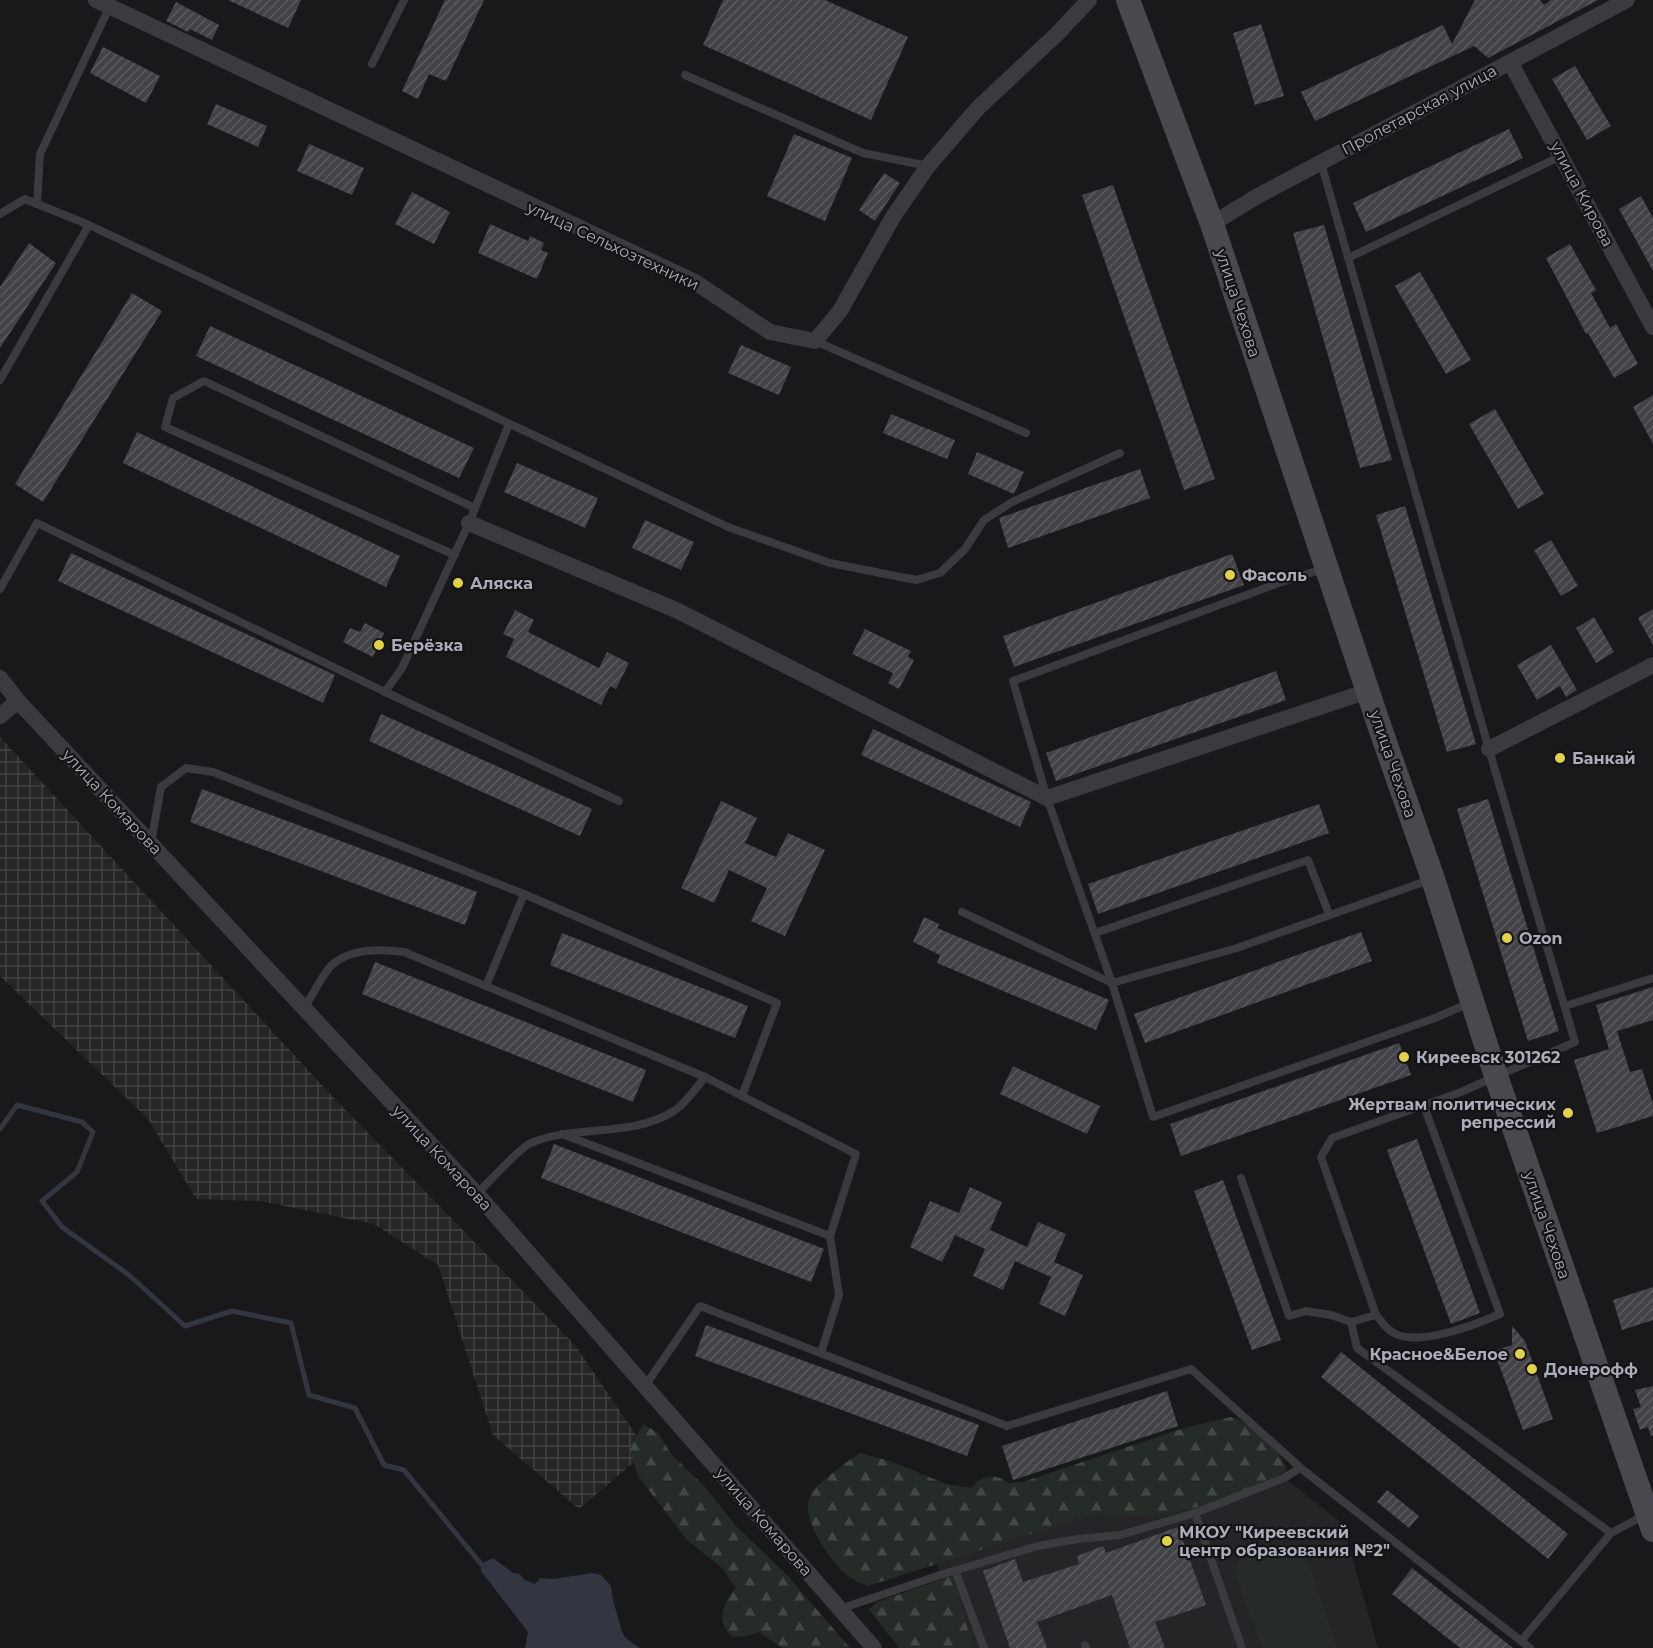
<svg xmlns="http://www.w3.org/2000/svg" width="1653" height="1648" font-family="Montserrat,sans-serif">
<defs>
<pattern id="industrial-grid" width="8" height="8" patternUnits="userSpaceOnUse" patternTransform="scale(1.5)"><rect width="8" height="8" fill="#252527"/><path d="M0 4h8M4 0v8" fill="none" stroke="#424244"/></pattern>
<pattern id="forest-firs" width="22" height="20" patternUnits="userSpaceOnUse" patternTransform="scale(1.5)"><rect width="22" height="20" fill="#252c27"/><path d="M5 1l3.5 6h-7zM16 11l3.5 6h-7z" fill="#424844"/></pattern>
<pattern id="building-hatch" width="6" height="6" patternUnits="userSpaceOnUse" patternTransform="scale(1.5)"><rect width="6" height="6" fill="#434347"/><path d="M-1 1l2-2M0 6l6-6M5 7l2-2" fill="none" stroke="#5b5b5f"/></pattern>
</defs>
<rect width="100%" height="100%" fill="#19191b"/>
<!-- built -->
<polygon fill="#252527" points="1251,1452 1342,1523 1378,1648 966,1648 935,1558"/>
<!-- industrial -->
<polygon fill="url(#industrial-grid)" points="0,737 334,1098 575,1345 647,1451 579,1509 493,1435 438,1265 374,1224 260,1201 196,1199 148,1119 0,976"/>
<!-- green -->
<polygon fill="#252c27" points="1294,1544 1303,1548 1337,1648 1262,1648 1234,1571 1241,1559"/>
<!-- forest -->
<g fill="url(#forest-firs)">
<path d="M1231 1417C1246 1420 1288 1456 1286 1472 1242 1490 1197 1513 1149 1516 1132 1518 1115 1515 1098 1512L868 1586C861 1583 853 1580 847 1575 831 1562 798 1517 811 1495 817 1483 848 1461 860 1453L890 1461 946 1484 971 1488C981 1476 995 1472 1008 1483L1023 1482 1187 1427Z"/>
<path d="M643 1424 657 1432 672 1455 705 1487 736 1526 787 1575 850 1648H782L759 1632 747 1636 733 1637C715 1623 723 1602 736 1588L722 1568 687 1540 638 1476 630 1448Z"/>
<polygon points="949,1577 954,1581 973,1648 900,1648 869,1610 877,1602"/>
</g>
<!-- water -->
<path fill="#323640" d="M493 1558 513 1573 519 1574 525 1580 535 1584 540 1578 553 1579 592 1573 601 1575 611 1586C612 1597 614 1604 617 1614 623 1634 620 1636 640 1648H525L528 1632 481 1571V1564Z"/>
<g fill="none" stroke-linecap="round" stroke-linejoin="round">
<!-- stream -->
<polyline stroke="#323640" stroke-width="5" points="0,1129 17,1105 82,1122 93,1132 77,1172 42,1201 62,1227 129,1275 185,1326 232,1311 291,1323 309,1395 355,1408 384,1465 404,1470 481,1564"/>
</g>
<!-- building -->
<g fill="url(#building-hatch)">
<polygon points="228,0 301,0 288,28"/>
<polygon points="445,0 484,0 446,81 429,74 418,99 402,91"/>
<polygon points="723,0 825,0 908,37 871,120 703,45"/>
<polygon points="1475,0 1540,0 1544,5 1551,0 1598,0 1488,58 1474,46 1315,121 1301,92 1443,25 1452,44"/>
<polygon points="176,2 219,25 212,40 190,29 188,32 166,21"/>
<polygon points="1261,24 1284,96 1255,105 1233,33"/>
<polygon points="103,47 160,76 146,103 90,73"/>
<polygon points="1575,66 1611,126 1587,140 1552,79"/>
<polygon points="216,104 267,126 258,147 207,124"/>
<polygon points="1509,129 1523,158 1366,232 1353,203"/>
<polygon points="794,134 852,158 825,221 767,196"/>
<polygon points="309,144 364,168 352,195 297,171"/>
<polygon points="884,173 900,183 875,221 859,210"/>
<polygon points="1113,185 1215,479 1184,490 1082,195"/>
<polygon points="412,192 450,212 434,244 395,224"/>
<polygon points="1641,196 1653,218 1653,271 1619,209"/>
<polygon points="490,224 528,241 530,236 544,243 541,250 548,253 537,279 478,253"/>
<polygon points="1324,225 1392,460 1360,468 1293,233"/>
<polygon points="29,243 56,263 0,348 0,287"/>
<polygon points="1570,244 1596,290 1591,293 1610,328 1616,324 1638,364 1614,378 1588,333 1586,334 1546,258"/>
<polygon points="1420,272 1471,360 1446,374 1395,286"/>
<polygon points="132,293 162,311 43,502 15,484"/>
<polygon points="210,326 474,448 459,478 196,356"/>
<polygon points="741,345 791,367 779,395 728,373"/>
<polygon points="1653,395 1653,444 1633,407"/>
<polygon points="1495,409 1544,494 1518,509 1469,424"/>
<polygon points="891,414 955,440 947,459 883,433"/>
<polygon points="137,432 400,556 386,587 123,463"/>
<polygon points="977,452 1024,472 1014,494 968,474"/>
<polygon points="517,463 598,498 585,528 504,492"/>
<polygon points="1140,469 1150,498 1008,548 999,518"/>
<polygon points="1405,506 1476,744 1447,752 1376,515"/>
<polygon points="645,520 694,542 681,570 632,548"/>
<polygon points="1551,540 1578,586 1561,596 1534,550"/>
<polygon points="71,553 335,675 323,703 58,581"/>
<polygon points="1232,554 1244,585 1014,667 1003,636"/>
<polygon points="1653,609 1653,645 1638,618"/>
<polygon points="515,610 534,620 528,632 599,668 607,652 629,663 616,689 610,686 601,705 506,657 514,639 503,634"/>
<polygon points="1594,617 1614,652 1596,663 1576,628"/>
<polygon points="365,623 384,633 373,657 343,642 350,628 360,632"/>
<polygon points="865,629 911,651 908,657 914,660 899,689 888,683 893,673 852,654"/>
<polygon points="1551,645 1577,690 1566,697 1560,686 1537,700 1517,665"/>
<polygon points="1276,671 1286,700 1056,781 1046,753"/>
<polygon points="381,714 592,809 580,836 369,741"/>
<polygon points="873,729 1031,802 1020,827 861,755"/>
<polygon points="202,789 477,892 465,925 190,822"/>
<polygon points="1488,799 1559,1031 1528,1041 1457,809"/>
<polygon points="721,801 757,818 745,843 776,857 788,833 825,850 785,936 751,921 767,888 729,870 714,903 681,888"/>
<polygon points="1319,804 1329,833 1098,914 1088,884"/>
<polygon points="924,917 939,924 937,928 1109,1000 1096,1030 937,963 940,955 913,942"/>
<polygon points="1361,932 1372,961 1145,1043 1134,1014"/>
<polygon points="562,933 748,1006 735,1038 550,965"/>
<polygon points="375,962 646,1070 633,1102 362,994"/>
<polygon points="1653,987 1653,1020 1617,1031 1630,1072 1642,1069 1653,1104 1653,1116 1597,1133 1574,1060 1609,1049 1596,1005"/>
<polygon points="1399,1043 1411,1075 1181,1156 1170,1124"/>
<polygon points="1013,1066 1100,1106 1087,1134 1000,1094"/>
<polygon points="1417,1139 1480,1313 1451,1324 1387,1150"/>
<polygon points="554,1144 824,1249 811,1282 541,1178"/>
<polygon points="1223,1180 1281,1340 1252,1350 1194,1191"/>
<polygon points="970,1187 1002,1202 990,1230 1027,1247 1038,1222 1066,1234 1054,1262 1083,1275 1065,1316 1039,1304 1051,1277 1015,1261 1003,1290 973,1276 985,1249 955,1235 942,1262 910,1247 930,1201 959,1213"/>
<polygon points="1653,1287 1653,1320 1622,1330 1613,1300"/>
<polygon points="706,1325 979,1425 967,1456 695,1356"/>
<polygon points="1512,1326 1525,1341 1553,1419 1523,1430 1494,1351 1512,1345"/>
<polygon points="1341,1352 1568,1534 1548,1559 1321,1377"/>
<polygon points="1653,1386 1653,1435 1651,1436 1648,1427 1640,1430 1633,1409 1641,1407 1635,1390"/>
<polygon points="1167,1391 1178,1426 1013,1480 1002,1446"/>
<polygon points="1387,1490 1419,1516 1409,1528 1377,1502"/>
<polygon points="1178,1527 1206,1605 1155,1622 1165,1648 1130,1648 1112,1595 1037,1622 1047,1648 1010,1648 983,1571 1015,1559 1023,1582 1079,1564 1077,1556 1103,1546 1106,1553"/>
<polygon points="1412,1568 1513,1648 1460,1648 1392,1594"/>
</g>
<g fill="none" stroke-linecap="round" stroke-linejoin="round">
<!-- lane -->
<g stroke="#3a3a3f" stroke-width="8">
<polyline points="372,64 404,0"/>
<polyline points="685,75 863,153 928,166"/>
<polyline points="37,204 40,154 109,8"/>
<polyline points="0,214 25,199 89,225 728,527 830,563 916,580 940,573 965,549 984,520 1012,502 1120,453"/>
<polyline points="1348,258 1561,156"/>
<polyline points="815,341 1026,433"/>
<polyline points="0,380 89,225"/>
<polyline points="455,555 165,427 173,398 204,381 475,508"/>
<polyline points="1326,568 1279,583 1013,681 1047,798 1112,983 1153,1117 1435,1018 1472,1002"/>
<polyline points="0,589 37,523 385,692 402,668 469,523 509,424"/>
<polyline points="385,692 619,801"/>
<polyline points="151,843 161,787 186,768 213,772 524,894 777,1003 742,1096 856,1154 830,1236 839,1295 821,1353"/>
<polyline points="962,912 1112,983 1237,948 1432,879"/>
<polyline points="1095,933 1308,860 1329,914"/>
<polyline points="486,986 524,894"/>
<polyline points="1565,1006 1653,978"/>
<path d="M304 1009C311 998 323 973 332 965 350 948 382 949 404 952L705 1077 742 1096"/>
<polyline points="562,1134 830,1236"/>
<polyline points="1241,1178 1289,1316 1306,1311 1331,1315 1351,1322 1376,1315 1321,1157 1332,1138 1461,1092 1575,1042 1497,777 1321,163"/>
<path d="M477 1194C487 1184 520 1147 531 1143 576 1124 631 1138 674 1111 686 1103 696 1088 705 1077"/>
<path d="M1376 1315C1381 1320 1386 1329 1392 1332 1416 1348 1475 1325 1500 1314L1424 1106"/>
<polyline points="1351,1322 1357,1348 1611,1533"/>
<polyline points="645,1386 700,1306 1007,1426 1191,1369 1303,1470 1530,1648"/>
<polyline points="1195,1513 1284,1478 1300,1468"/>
<polyline points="955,1570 984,1648"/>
<polyline points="840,1609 940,1575 1038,1546 1078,1539 1120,1535 1195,1513 1242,1648"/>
<polyline points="1521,1641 1611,1533 1645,1515"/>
<polyline points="1085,1645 1086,1648"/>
</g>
<!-- street -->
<g stroke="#3a3a3f" stroke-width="16">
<polyline points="96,0 695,282 770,332 815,341 840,311 893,217 928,166 978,108 1057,34 1089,0"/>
<polyline points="1510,62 1653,327"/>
<polyline points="1212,224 1256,197 1627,0"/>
<polyline points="469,523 676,610 1047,798 1368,691"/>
<polyline points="0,678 18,701 477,1194 874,1648"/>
<polyline points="0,716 18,701"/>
<polyline points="1489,749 1653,665"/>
</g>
<!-- secondary -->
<polyline stroke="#48484f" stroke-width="24" points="1128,0 1212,224 1378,722 1433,879 1496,1076 1653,1530"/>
</g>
<!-- markers -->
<g fill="#e2d249" stroke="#141416" stroke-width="2">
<circle cx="1230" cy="575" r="6"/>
<circle cx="458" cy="583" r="6"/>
<circle cx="379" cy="645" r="6"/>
<circle cx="1560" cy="758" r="6"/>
<circle cx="1507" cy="938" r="6"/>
<circle cx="1404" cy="1057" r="6"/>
<circle cx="1568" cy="1113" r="6"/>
<circle cx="1520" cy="1354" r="6"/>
<circle cx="1532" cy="1369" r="6"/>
<circle cx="1167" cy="1541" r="6"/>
</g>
<g text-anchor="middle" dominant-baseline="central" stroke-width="4.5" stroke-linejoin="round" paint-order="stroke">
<!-- street labels -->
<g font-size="16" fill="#acadb9" stroke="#141416">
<text transform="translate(1419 110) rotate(-28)">Пролетарская улица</text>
<text transform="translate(1582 194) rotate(62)">улица Кирова</text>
<text transform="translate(613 246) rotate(25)">улица Сельхозтехники</text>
<text transform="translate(1238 303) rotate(72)">улица Чехова</text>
<text transform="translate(1393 764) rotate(71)">улица Чехова</text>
<text transform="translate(112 802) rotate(47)">улица Комарова</text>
<text transform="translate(442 1158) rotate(47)">улица Комарова</text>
<text transform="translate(1547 1225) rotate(71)">улица Чехова</text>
<text transform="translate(764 1522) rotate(49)">улица Комарова</text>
</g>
<!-- poi labels -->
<g font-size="16" font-weight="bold" fill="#acadb9" stroke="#141416" text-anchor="start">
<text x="1242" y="575">Фасоль</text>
<text x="470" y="583">Аляска</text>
<text x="391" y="645">Берёзка</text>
<text x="1572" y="758">Банкай</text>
<text x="1519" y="938">Ozon</text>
<text x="1416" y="1057">Киреевск 301262</text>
<text x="1556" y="1104" text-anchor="end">Жертвам политических<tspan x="1556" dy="18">репрессий</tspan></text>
<text x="1508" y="1354" text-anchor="end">Красное&amp;Белое</text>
<text x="1544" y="1369">Донерофф</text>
<text x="1179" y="1532">МКОУ "Киреевский<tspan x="1179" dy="18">центр образования №2"</tspan></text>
</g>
</g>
</svg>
